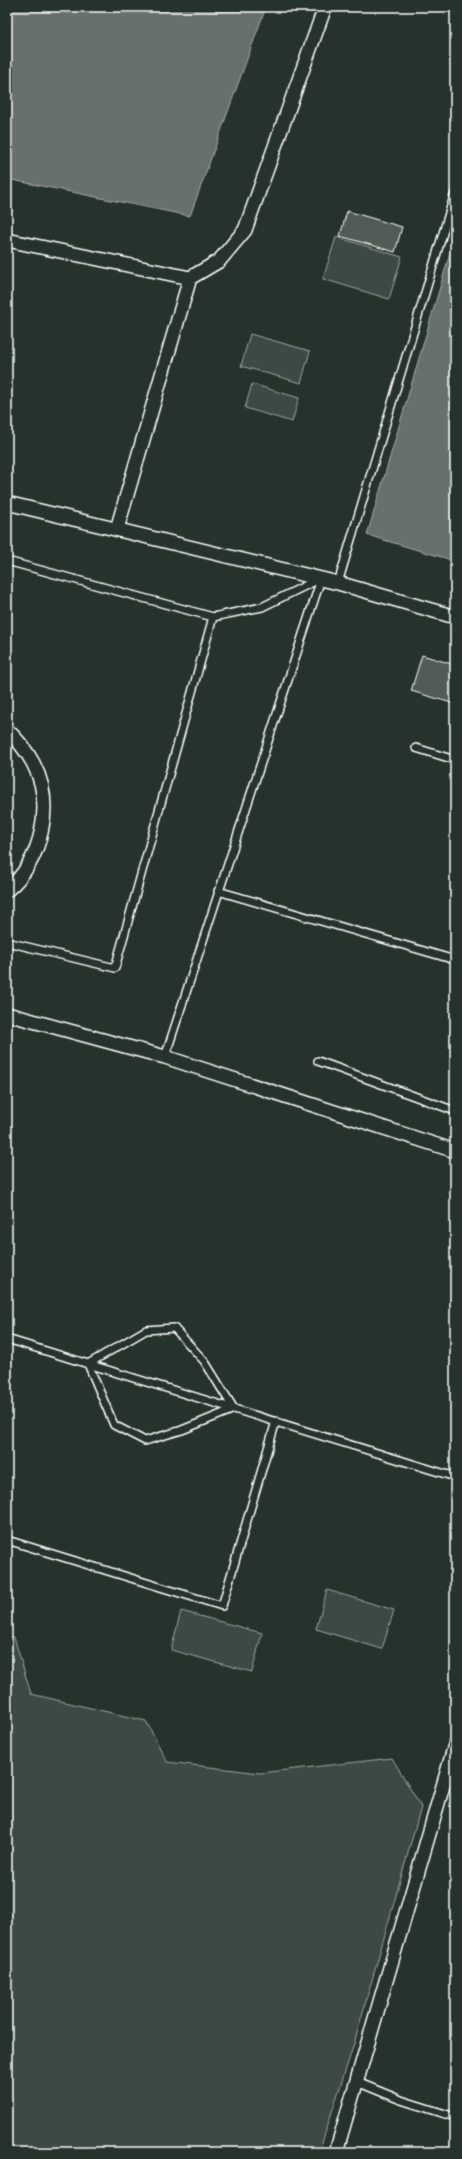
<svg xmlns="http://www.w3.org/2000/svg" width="462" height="2159" font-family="Delius,sans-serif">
<rect width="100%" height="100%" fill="#26332d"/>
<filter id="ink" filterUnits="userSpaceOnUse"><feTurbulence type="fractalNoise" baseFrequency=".025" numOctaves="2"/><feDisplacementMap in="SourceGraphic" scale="8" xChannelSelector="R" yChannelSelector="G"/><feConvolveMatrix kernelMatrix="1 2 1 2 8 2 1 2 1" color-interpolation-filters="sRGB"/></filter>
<g filter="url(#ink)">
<!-- green -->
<g fill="#3e4944" stroke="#9ea4a2">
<polygon points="336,237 402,257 389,299 323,279"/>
<polygon points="250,334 310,351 301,383 241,366"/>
<polygon points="252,384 299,398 292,422 245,408"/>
<polygon points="327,1590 394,1610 382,1649 316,1629"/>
<polygon points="181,1611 262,1633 252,1672 171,1650"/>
<polygon points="7,1637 14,1637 31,1694 146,1721 167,1762 260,1773 392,1758 421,1807 353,2047 319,2152 7,2152"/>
</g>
<!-- water -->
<g fill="#67706c" stroke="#a4a9a7">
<polygon points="7,7 266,7 190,216 7,179"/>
<polygon points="455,236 455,561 367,535"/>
</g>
<!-- building -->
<g fill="#515c57" stroke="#fff">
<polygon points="347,211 402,227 395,252 340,236"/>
<polygon points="422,655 455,665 455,704 411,691"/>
</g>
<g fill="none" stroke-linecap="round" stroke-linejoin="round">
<!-- service casing -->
<g stroke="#fff" stroke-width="10">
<g id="service">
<polyline points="7,561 213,617 262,607 319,579"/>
<polyline points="338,583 455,193"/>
<polyline points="416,748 455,760"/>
<polyline points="218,891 455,960"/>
<polyline points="7,942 115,968 213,617"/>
<polyline points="165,1057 321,579"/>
<polyline points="318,1061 455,1111"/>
<polygon points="174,1328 205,1362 234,1409 182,1430 145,1441 114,1425 88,1364 146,1330"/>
<polyline points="7,1339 455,1477"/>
<polyline points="7,1540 222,1606 276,1421"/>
<polyline points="357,2082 401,2100 455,2117"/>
</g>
</g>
<!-- minor casing -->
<g stroke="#fff" stroke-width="16">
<g id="minor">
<polyline points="7,240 190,278 117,529"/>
<polyline points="190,278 219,261 245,230 325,7"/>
<polyline points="7,503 338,583 455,617"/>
<path d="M7 730C18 740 26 750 33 763 55 804 42 861 7 890"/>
<polyline points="7,1014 165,1057 455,1151"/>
<polyline points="336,2152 455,1745"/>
</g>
</g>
<!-- service -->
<use href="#service" stroke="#26332d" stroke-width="7"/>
<!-- minor -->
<use href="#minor" stroke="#26332d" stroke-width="13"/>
</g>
</g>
<!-- margin -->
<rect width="462" height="2159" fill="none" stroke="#26332d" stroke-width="24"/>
<rect x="12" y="12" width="438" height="2135" fill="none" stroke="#fff" stroke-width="1.5" filter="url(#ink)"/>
</svg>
